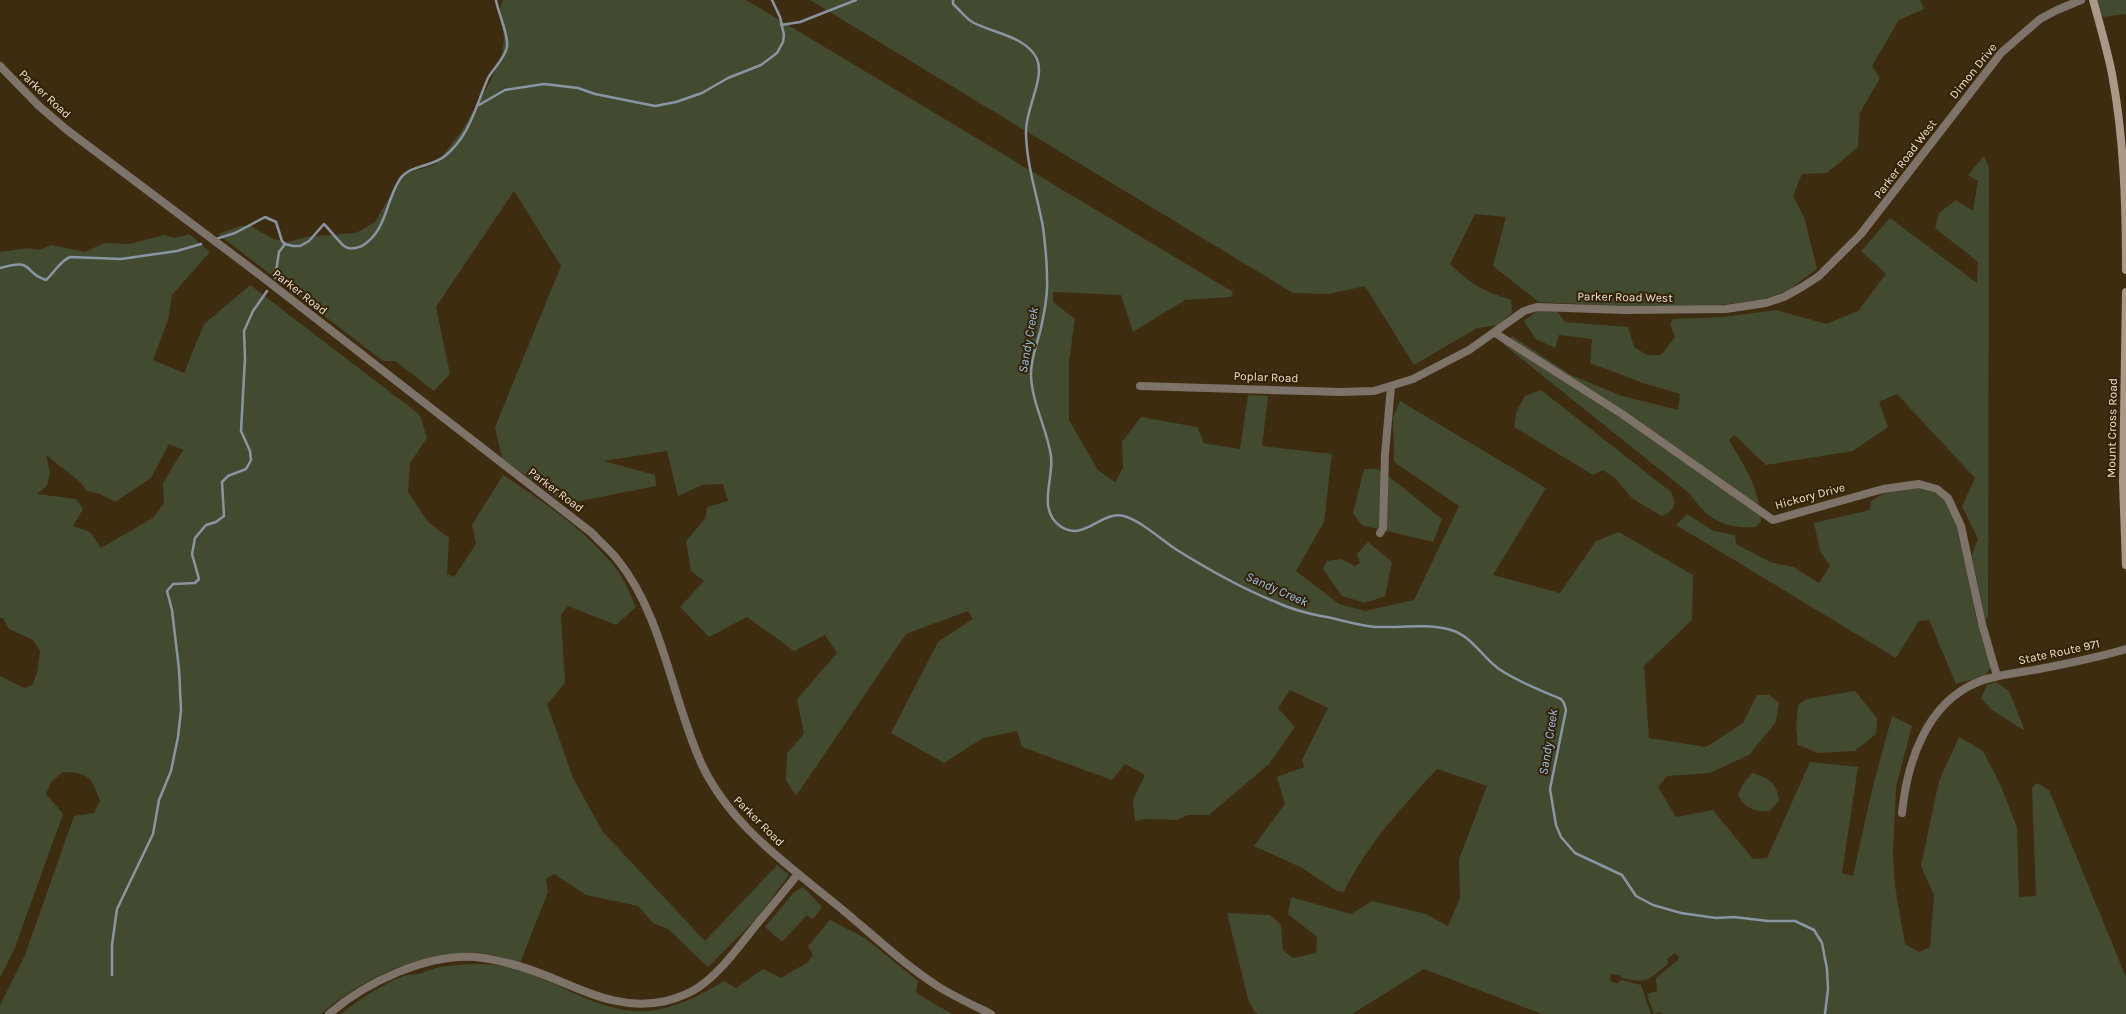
<svg xmlns="http://www.w3.org/2000/svg" width="2126" height="1014" font-family="Karla,sans-serif">
<rect width="100%" height="100%" fill="#3e2c11"/>
<!-- green -->
<g fill="#424a2f" fill-rule="evenodd">
<path d="M503 0H746L1233 292 1231 297 1185 300 1133 332 1121 295 1053 292V302L1075 319 1069 361V420L1098 470 1115 482 1123 468 1122 442 1141 417 1197 427 1204 443 1240 449 1248 395 1268 396 1262 446 1332 454 1324 522 1296 571 1339 604 1365 611 1414 600 1459 506 1394 462 1393 417 1400 401 1546 488 1493 575 1560 593 1596 541 1619 532 1693 575 1692 620 1644 666 1649 738 1706 747 1743 723 1757 695H1770L1779 703 1776 722 1749 755 1710 773 1667 776 1658 787 1676 817 1713 810 1753 859 1767 858 1810 762 1858 767 1842 873 1853 876 1872 790 1892 716 1912 726 1896 787 1893 853 1895 886 1905 944 1919 952 1930 947 1934 895 1921 866 1939 781 1959 737 1983 751 2000 784 2017 827 2019 897 2036 896 2032 788 2037 783 2049 790 2126 977V1014H1663L1660 1012 1654 1014 1647 994 1657 991 1656 978 1678 960 1679 957 1675 953 1667 959 1668 964C1647 980 1650 984 1622 978L1620 975 1611 974 1610 976 1611 982 1618 983 1621 980 1641 985 1651 1014H1542L1424 969 1352 1014H1258L1254 1011 1248 999 1227 913 1270 915 1281 925 1283 950 1293 958 1316 953 1317 937 1288 914 1291 897 1351 914 1372 901 1426 914 1448 926 1460 898 1459 859 1487 786 1437 769C1403 806 1365 847 1344 892L1337 891 1302 868 1254 846 1285 804 1277 777 1304 767 1302 760 1328 708 1290 690 1278 708 1295 727 1269 764 1209 815H1188L1177 820 1145 819 1135 821 1133 800 1145 775 1125 764 1112 780 1022 747 1017 731 983 738 944 763 891 733 938 642 973 619 968 611 906 634 796 796 786 780 787 753 804 734 797 699 837 653 825 635 794 651 747 617 709 637 680 607 704 581 691 571 686 541 705 519 707 507 728 501 723 484 702 485 678 496 667 451 604 461 655 475 656 486 565 504 502 458 495 427 561 266 514 191 436 307 450 374 434 391 395 361H383L218 234 240 226H251L273 239 288 242 306 237 356 233 375 222 402 175 436 164 461 132 490 82 502 55 504 37 499 11Z"/>
<path d="M810 0H1920L1924 9 1899 20 1872 66 1880 78 1860 113 1858 147 1827 173 1802 174 1793 196 1804 217 1817 269 1787 291 1761 300 1719 305 1616 306 1539 302 1493 266 1506 217 1475 214 1450 264C1471 284 1483 291 1511 300L1512 313 1498 325 1477 328 1414 365 1365 286 1329 294 1293 293Z"/>
<polygon points="2096,0 2126,0 2126,14 2102,17"/>
<path d="M1984 156 1989 167 1988 618 1985 619 1972 555 1978 539 1962 506 1975 478 1897 394 1879 402 1888 427 1853 451 1766 465 1734 435 1729 440C1746 469 1759 487 1761 521L1756 527C1722 529 1708 519 1689 493L1503 344 1512 336 1571 375 1622 396 1678 410 1680 394 1643 383 1590 363 1592 339 1559 335 1555 348 1536 339 1524 321 1538 310 1557 311 1565 322 1628 327 1634 347 1647 355H1661L1675 337 1670 324 1673 319 1723 317 1776 310 1826 324 1858 311 1886 274 1861 251 1890 218 1977 283 1978 262 1935 228 1939 213 1956 200 1973 211 1978 181 1968 175Z"/>
<path d="M189 234 210 252 172 295 168 320 153 360 184 373 204 324 250 285 420 415 427 438 410 463 408 492 428 522 449 538 447 574 454 577 476 544 472 525 503 475C544 502 587 531 618 571 625 581 630 595 636 607L616 625 568 606 561 615 565 683 547 704 573 778 603 832 705 941 777 865 789 875 756 919 708 967 668 929 653 923 638 906 586 895 554 874 546 879 548 892 520 963C507 960 494 954 481 953 423 950 364 977 321 1014H0V1005L25 955 74 816 94 813 100 801C91 777 90 773 63 772L51 782 46 794 63 814 14 950 0 978V676L24 688 32 685 37 673 40 651 33 640 9 629 3 618H0V252L28 248 38 250 52 245 85 252 104 243 129 244 164 235 175 238ZM169 444 183 450 163 483 164 503 153 518 101 548 90 532 73 526 83 509 76 499 37 494 47 486 50 473 46 455 79 481 87 491 100 494 115 502 151 478Z"/>
<path d="M1541 390 1671 492C1677 504 1674 512 1661 516L1632 498 1615 478 1603 470 1593 475 1514 427 1516 412 1525 396Z"/>
<polygon points="1364,469 1377,469 1391,478 1442,519 1433,542 1362,525 1353,513"/>
<polygon points="1916,486 1938,494 1949,503 1958,524 1977,623 1991,667 1985,676 1956,684 1929,620 1919,621 1896,658 1676,525 1687,514 1714,531 1735,535 1736,544 1770,562 1793,567 1819,583 1830,566 1820,551 1814,523 1870,510 1871,501 1882,494"/>
<polygon points="1368,542 1392,562 1385,596 1365,603 1342,596 1323,569 1327,561 1341,559 1355,566 1360,563 1357,554"/>
<polygon points="1996,682 2009,691 2025,731 1992,710 1981,698 1987,685"/>
<polygon points="1855,691 1877,718 1876,734 1855,751 1818,753 1798,745 1796,727 1798,705 1806,699"/>
<path d="M1753 773C1768 778 1777 783 1779 800L1770 811C1755 812 1744 809 1738 794L1744 782Z"/>
<polygon points="803,887 822,907 813,919 807,915 782,942 765,927 794,892"/>
<path d="M830 920 865 938 918 981 916 993 952 1014H341C359 999 382 985 403 976 408 974 413 975 418 974 426 972 433 968 441 967 467 963 494 962 519 970 561 983 601 1014 648 1011 674 1009 702 994 724 981L736 988 763 969 781 978 808 962 813 955 808 946Z"/>
</g>
<g fill="none" stroke-linecap="round" stroke-linejoin="round">
<!-- stream -->
<g stroke="#8995a2" stroke-width="2.5">
<path d="M953 0V4C960 10 966 19 974 23 994 33 1027 37 1037 59 1045 78 1026 108 1026 131 1026 164 1037 194 1043 227 1045 243 1047 261 1047 278 1048 292 1045 309 1042 323 1039 340 1031 356 1031 373 1031 402 1047 428 1051 456 1054 479 1037 509 1060 526 1084 543 1101 510 1124 516 1143 522 1160 539 1177 550 1209 570 1243 589 1278 603 1293 610 1306 613 1321 616 1340 619 1358 626 1377 627 1401 628 1427 623 1451 630 1472 636 1482 657 1499 669 1518 682 1540 690 1561 699L1564 703 1566 710 1550 789 1556 825 1561 837 1575 853 1622 875 1636 896 1653 905 1681 913 1716 918 1734 917 1768 921H1795L1814 930 1822 943 1827 969 1828 989 1825 1014"/>
<polyline points="781,25 800,22 856,0"/>
<polyline points="479,105 505,90 544,84 578,88 595,94 655,106 676,102 702,93 728,78 761,65 777,53 783,42 784,35 780,17 772,0"/>
<path d="M216 239 235 233 265 217 276 222 282 241 285 244 293 246H300L309 241 324 224C329 229 340 243 344 246 349 250 357 248 362 246 387 231 385 202 400 179 409 165 432 167 445 156 470 136 476 105 488 78 494 67 504 60 507 47 509 35 498 13 496 0"/>
<path d="M0 268C37 258 21 272 46 280 55 272 59 262 70 257L121 259 177 251 201 244"/>
<polyline points="275,278 279,252 285,244"/>
<polyline points="112,975 112,945 117,909 153,834 159,800 171,771 178,737 181,710 179,669 172,610 167,591 173,584 195,583 199,579 192,554 195,538 206,525 216,522 224,516 222,482 228,476 246,469 251,460 250,451 241,431 245,358 244,331 253,311 267,291"/>
</g>
<!-- street -->
<g stroke="#7e7368" stroke-width="8">
<path d="M0 66 39 106 67 130 252 269 592 533C600 542 610 550 617 559 663 615 672 700 702 765 731 826 787 864 838 906 871 933 903 964 939 987 955 997 973 1005 991 1014"/>
<polyline points="1495,333 1622,414 1773,520 1883,489 1919,484 1937,489 1948,498 1961,526 1982,624 1997,676"/>
<polyline points="1140,386 1341,392 1374,391 1413,379 1469,350 1524,311 1537,307 1625,310 1726,309 1766,303 1784,297 1802,287 1819,276 1861,234 2001,53 2040,19 2057,10 2081,0"/>
<polyline points="1380,533 1383,528 1385,454 1391,387"/>
<path d="M1902 813C1907 763 1926 703 1978 682 1995 675 2015 673 2034 670 2065 664 2096 658 2126 649"/>
<path d="M329 1014C366 982 426 954 475 957 487 958 500 961 511 964 566 977 606 1014 666 1001 677 998 689 994 699 987 719 973 734 953 749 934 765 914 782 894 798 874"/>
</g>
<!-- secondary -->
<g stroke="#ab9887" stroke-width="8">
<path d="M2093 0C2100 25 2107 49 2112 74 2124 138 2126 205 2126 270"/>
<polyline points="2126,292 2123,482 2126,565"/>
</g>
</g>
<g text-anchor="middle" dominant-baseline="central" stroke-width="4" stroke-linejoin="round" paint-order="stroke">
<!-- street labels -->
<g font-size="12" fill="#ece1d1" stroke="#332206">
<text transform="translate(1973 71) rotate(-51)">Dimon Drive</text>
<text transform="translate(45 94) rotate(43)">Parker Road</text>
<text transform="translate(1905 159) rotate(-53)">Parker Road West</text>
<text transform="translate(300 292) rotate(38)">Parker Road</text>
<text transform="translate(1625 297) rotate(1)">Parker Road West</text>
<text transform="translate(1266 377) rotate(2)">Poplar Road</text>
<text transform="translate(2112 428) rotate(-89)">Mount Cross Road</text>
<text transform="translate(556 490) rotate(37)">Parker Road</text>
<text transform="translate(1810 496) rotate(-15)">Hickory Drive</text>
<text transform="translate(2059 652) rotate(-12)">State Route 971</text>
<text transform="translate(759 821) rotate(45)">Parker Road</text>
</g>
<!-- water labels -->
<g font-size="13" font-style="italic" fill="#9ac3f0" stroke="#332206">
<text transform="translate(1028 340) rotate(-80)">Sandy Creek</text>
<text transform="translate(1277 589) rotate(24)">Sandy Creek</text>
<text transform="translate(1548 742) rotate(-81)">Sandy Creek</text>
</g>
</g>
</svg>
